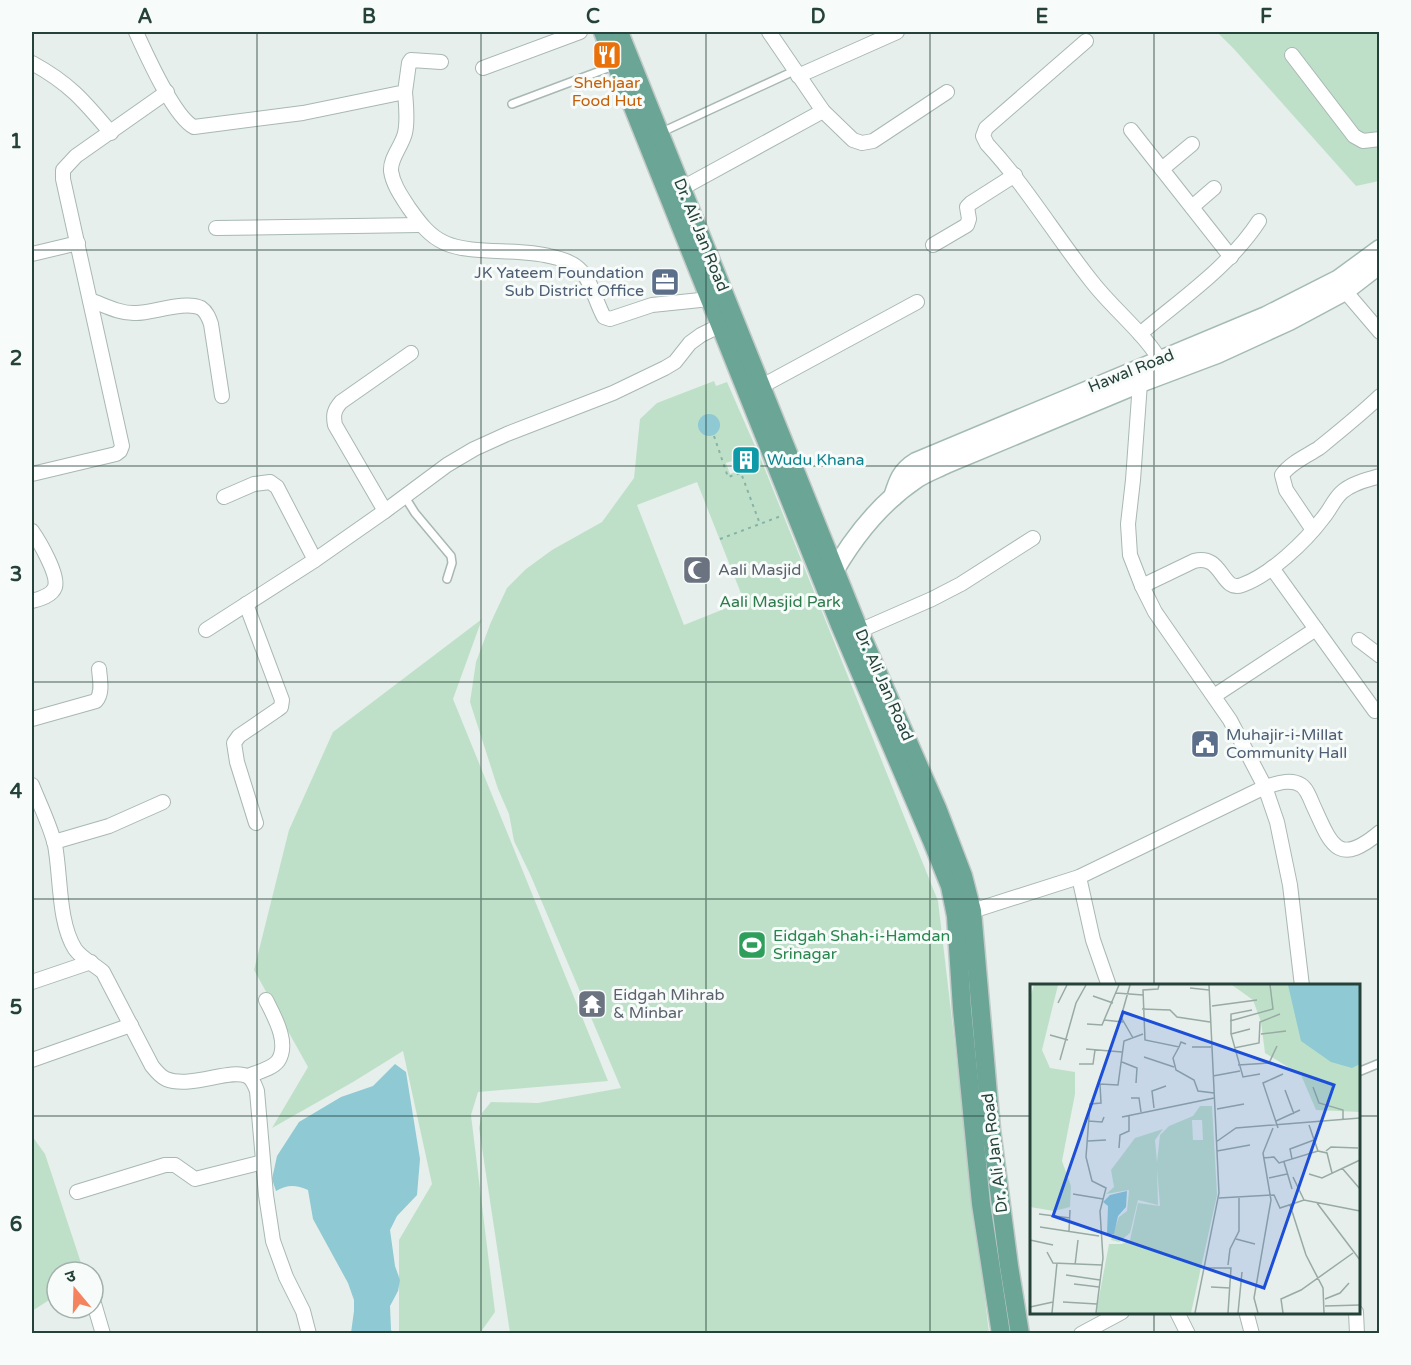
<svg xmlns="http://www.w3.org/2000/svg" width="1411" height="1365" font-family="'Varela Round','Noto Sans Devanagari',sans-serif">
<rect width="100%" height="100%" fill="#e6efeb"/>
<!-- green -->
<g fill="#bfe0c8" fill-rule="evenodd">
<polygon points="1217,32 1379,32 1379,181 1356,186 1234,49"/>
<path d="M714 381 716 386 727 382 762 462 938 901 989 1333H510L479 1128 482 1113 491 1102 538 1103 621 1088 530 874 514 841 509 814 498 789 470 702 476 662 491 622 507 588 526 569 552 550 602 522 634 478 640 419 657 403ZM749 449 752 454 755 453 759 463 730 474 726 463 741 458 739 452ZM697 482 744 601 684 625 637 505Z"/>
<polygon points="482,619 453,699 608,1081 478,1092 471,1115 495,1312 480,1333 399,1333 399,1240 432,1184 403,1051 353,1082 272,1128 308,1067 254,970 289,830 333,732"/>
<polygon points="32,1136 45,1154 84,1272 57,1272 57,1295 32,1311"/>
</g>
<!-- water -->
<g fill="#8ec9d4">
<circle cx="709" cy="425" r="11"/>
<path d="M395 1064 406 1072 420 1159 417 1195 397 1216 390 1230 395 1266 400 1280 398 1291 390 1306 391 1330 393 1333H351L354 1311V1300L348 1283 313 1219 308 1190C296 1185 288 1184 276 1191L272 1179 277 1156 299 1122 341 1097 373 1086Z"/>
</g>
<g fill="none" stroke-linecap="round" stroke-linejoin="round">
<!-- lane casing -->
<g stroke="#a8b8b2" stroke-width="10">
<g id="lane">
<polyline points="512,104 616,65"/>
<polyline points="662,132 794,71"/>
<polyline points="405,497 415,513 451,556 452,563 447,579"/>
<polyline points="1358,1072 1380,1063"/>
</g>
</g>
<!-- street casing -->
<g stroke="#a8b8b2" stroke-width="16">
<g id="street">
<path d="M136 32C146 54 174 117 194 127L303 113 405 92 409 63 411 60 441 62"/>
<polyline points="769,32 823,111 853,140 862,143 873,141 947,92"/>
<path d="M1086 41 986 128 983 136 987 144C1027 187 1056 237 1093 283 1115 311 1147 335 1164 367"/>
<polyline points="1292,55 1354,136 1363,141 1380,139"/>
<path d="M32 63C69 83 84 101 111 133"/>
<polyline points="483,68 580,32"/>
<polyline points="798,76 897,32"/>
<path d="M405 92C406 105 408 120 405 133 402 146 390 158 391 171 393 185 402 197 409 208 419 222 429 236 445 243 472 255 518 248 549 256 559 258 570 261 578 268 592 280 595 301 604 317L610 319 652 305 710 299"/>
<polyline points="1131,130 1231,257"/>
<polyline points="1162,169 1192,144"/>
<polyline points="675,192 823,111"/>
<polyline points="1192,207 1214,188"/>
<polyline points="216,228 420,225"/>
<polyline points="933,245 967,225 969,219 967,207 971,203 1015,175"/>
<polyline points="32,254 78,243"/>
<polyline points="1345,291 1380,332"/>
<path d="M90 300C104 305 120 314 136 313 153 313 185 300 201 308 207 312 209 318 211 324L222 396"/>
<path d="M1140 334C1181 299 1229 267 1259 221"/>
<polyline points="1140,383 1133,480 1128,524 1130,555 1142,586 1155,612 1230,720 1265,787 1277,822 1290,885 1302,986"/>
<polyline points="762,386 917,302"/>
<polyline points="32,474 116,454 120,451 122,446 63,179 63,170 76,156 167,92"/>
<polyline points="224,497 254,484 270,482 277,487 315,560"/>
<path d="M385 511 335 425C333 415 334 410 341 402L411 353"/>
<path d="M1313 530 1286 490 1282 475C1290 463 1307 456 1319 448 1340 431 1360 415 1380 396"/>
<path d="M32 531C39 541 59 575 55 587 52 596 39 599 32 601"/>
<polyline points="1272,568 1375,711"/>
<path d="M1142 586 1194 561C1223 553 1221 593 1242 585 1270 575 1305 542 1323 518 1330 510 1334 499 1342 492 1352 483 1367 480 1380 476"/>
<polyline points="246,604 282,700 281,707 277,710 239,736 234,743 237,762 256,823"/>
<polyline points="206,630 315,560 385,511 447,465 474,449 507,434 613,393 665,368 675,362 690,343 701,335 721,325"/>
<polyline points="852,634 932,599 961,584 1033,538"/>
<polyline points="1359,640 1380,656"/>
<polyline points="1214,696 1316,629"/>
<path d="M32 719 96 701C103 693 100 680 99 669"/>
<path d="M32 785C40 805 50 825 55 845 61 877 58 922 75 949 82 959 94 964 103 972L152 1066C156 1071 161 1077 166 1079 191 1089 230 1068 247 1076 253 1079 255 1086 257 1091L266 1195 273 1241 286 1277 303 1311 309 1334"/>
<polyline points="54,842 109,826 163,802"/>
<polyline points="1079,877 1093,940 1109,986"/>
<path d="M963 914 1079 877 1265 787C1276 784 1290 778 1301 785 1307 789 1310 798 1313 805 1331 844 1337 868 1380 832"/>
<polyline points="32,982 91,962"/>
<polyline points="32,1060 131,1025"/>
<path d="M248 1076C257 1072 272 1069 278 1061 290 1043 274 1016 266 1000"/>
<polyline points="77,1192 165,1165 175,1165 195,1179 263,1162"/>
<polyline points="93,1300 103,1334"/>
<polyline points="1177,1312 1188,1334"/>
<polyline points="1356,1312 1357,1334"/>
<polyline points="1247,1315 1252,1334"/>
<polyline points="1081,1334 1122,1312"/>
</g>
</g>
<!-- secondary casing -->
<g stroke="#a4bbb3" stroke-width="21">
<g id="secondary">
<path d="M893 497C898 481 901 471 916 462L1266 316 1339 279 1380 249"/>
<path d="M828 582C849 543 879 504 916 479 925 473 936 469 946 464L1140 383 1217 354 1289 321 1345 291 1380 264"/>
</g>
</g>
<!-- primary casing -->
<g stroke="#c2cac8" stroke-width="21">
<g id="primary">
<polyline points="603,32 840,625 932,841 950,886 956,916 962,1009 981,1204 1001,1334"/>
<polyline points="619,32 859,630 937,808 963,876 972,911 991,1129 1009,1266 1020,1334"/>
</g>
</g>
<!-- path -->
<g stroke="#86b3a5" stroke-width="2" stroke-dasharray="3 4.5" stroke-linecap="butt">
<polyline points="714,436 728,477 741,473 760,524"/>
<polyline points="720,539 781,516"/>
</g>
<!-- lane -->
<use href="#lane" stroke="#fff" stroke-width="7"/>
<!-- street -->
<use href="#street" stroke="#fff" stroke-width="14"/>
<!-- secondary -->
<use href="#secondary" stroke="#fff" stroke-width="18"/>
<!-- primary -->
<use href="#primary" stroke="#6aa596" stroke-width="18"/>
</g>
<!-- grid -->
<path fill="none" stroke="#24423a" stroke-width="1.5" stroke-opacity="0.55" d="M257 32V1334M481 32V1334M706 32V1334M930 32V1334M1154 32V986M32 250H1380M32 466H1380M32 682H1380M32 899H1380M32 1116H1032M1358 1116H1380M1154 1312V1334"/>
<!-- icons -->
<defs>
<g id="restaurant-square" transform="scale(1.5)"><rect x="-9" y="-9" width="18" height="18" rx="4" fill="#e8710a" stroke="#f7fbf9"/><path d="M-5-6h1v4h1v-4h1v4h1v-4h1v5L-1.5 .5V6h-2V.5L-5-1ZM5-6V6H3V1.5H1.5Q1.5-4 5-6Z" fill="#fff"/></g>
<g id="office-square" transform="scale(1.5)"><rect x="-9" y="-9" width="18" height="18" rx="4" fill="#5c6f8a" stroke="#f7fbf9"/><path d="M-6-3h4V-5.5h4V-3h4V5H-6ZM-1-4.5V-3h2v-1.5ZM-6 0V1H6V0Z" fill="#fff"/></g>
<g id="building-square" transform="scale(1.5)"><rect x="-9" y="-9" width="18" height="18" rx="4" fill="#0f9aa8" stroke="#f7fbf9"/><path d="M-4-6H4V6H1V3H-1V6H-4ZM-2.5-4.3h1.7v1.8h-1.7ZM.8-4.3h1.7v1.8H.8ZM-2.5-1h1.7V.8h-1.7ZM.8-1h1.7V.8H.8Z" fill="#fff"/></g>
<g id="mosque-square" transform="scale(1.5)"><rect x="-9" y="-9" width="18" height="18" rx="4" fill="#6b7280" stroke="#f7fbf9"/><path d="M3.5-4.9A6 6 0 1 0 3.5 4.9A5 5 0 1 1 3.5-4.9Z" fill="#fff"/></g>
<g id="civic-square" transform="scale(1.5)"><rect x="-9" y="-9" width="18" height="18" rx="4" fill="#5c6f8a" stroke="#f7fbf9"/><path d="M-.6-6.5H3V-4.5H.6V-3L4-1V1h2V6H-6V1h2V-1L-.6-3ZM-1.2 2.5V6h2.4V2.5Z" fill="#fff"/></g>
<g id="stadium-square" transform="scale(1.5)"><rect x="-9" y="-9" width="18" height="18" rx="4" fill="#2e9e5b" stroke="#f7fbf9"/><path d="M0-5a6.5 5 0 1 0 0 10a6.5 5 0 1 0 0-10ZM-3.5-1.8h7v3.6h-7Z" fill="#fff"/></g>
<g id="temple-square" transform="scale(1.5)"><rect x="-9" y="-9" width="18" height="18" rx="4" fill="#6b7280" stroke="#f7fbf9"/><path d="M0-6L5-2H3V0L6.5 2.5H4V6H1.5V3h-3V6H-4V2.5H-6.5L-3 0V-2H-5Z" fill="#fff"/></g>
</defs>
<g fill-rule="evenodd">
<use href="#restaurant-square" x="607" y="55"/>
<use href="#office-square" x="665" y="282"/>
<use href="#building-square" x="746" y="460"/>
<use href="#mosque-square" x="697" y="570"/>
<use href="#civic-square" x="1205" y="744"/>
<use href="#stadium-square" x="752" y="945"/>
<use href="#temple-square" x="592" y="1004"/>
</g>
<g text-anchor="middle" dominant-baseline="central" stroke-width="6" stroke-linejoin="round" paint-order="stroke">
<!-- food labels -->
<g font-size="16" fill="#c56008" stroke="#f7fbf9">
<text x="607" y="83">Shehjaar<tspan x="607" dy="18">Food Hut</tspan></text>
</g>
<!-- street labels -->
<g font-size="16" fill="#24423a" stroke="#f7fbf9">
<text transform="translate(701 235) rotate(68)">Dr. Ali Jan Road</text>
<text transform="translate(1131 371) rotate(-22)">Hawal Road</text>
<text transform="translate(884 685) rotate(66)">Dr. Ali Jan Road</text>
<text transform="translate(995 1153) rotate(-97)">Dr. Ali Jan Road</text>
</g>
<!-- service labels -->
<g font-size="16" fill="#4e5e75" stroke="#f7fbf9" text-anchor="end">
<text x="644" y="273">JK Yateem Foundation<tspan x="644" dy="18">Sub District Office</tspan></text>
<text x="1226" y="735" text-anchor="start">Muhajir-i-Millat<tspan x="1226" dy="18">Community Hall</tspan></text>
</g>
<!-- culture labels -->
<g font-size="16" fill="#0d838f" stroke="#f7fbf9" text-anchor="start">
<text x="767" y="460">Wudu Khana</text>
</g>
<!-- worship labels -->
<g font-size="16" fill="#5b616d" stroke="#f7fbf9" text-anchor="start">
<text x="718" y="570">Aali Masjid</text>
<text x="613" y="995">Eidgah Mihrab<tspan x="613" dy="18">&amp; Minbar</tspan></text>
</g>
<!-- park labels -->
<g font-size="16" fill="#2d7a4b" stroke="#f7fbf9">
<text x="780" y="602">Aali Masjid Park</text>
</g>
<!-- leisure labels -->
<g font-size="16" fill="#27864d" stroke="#f7fbf9" text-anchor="start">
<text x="773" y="936">Eidgah Shah-i-Hamdan<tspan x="773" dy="18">Srinagar</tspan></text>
</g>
</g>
<!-- overview -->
<g transform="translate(1030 984)">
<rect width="330" height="330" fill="#e6efeb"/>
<path d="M4 1H28L12 66 20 84 45 88V110L32 177 41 202 40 223 24 227 0 223V14ZM202 1H330V128L286 126 271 91 235 69 231 38 223 16ZM170 122H182L187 211 161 329H66L79 260H92L100 256 108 219 130 222 127 185 128 221 108 216 100 249 89 258 81 256 89 233 97 227 99 206 76 210 84 203 81 186 105 154 133 145 125 156 127 178 130 151 139 142 163 132ZM162 136H172L173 156H163Z" fill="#bfe0c8" fill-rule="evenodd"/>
<path d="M258 1H330V80L322 84 301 78 271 57ZM97 207 96 223 88 232 84 250H77L78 222 73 218 80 211Z" fill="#8ec9d4"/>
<path fill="none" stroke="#98aaa4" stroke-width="1.5" d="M100 1 91 33 103 54M129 1 128 5 113 6 115 56 149 63 151 58 156 60M160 4 179 6M86 9 113 11M63 12 83 19M28 19 37 1M182 22 227 16M112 25 140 26 147 33 180 38M222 26 201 30V50L213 93 230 90M74 36 93 38M200 37 243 25 240 1M57 40 72 41 89 1M201 50 220 45M231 50 256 47M20 51 38 56M149 63 143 74 146 86 164 96 168 107 184 109M162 63H181M204 64 229 59 230 38 250 30M56 65 92 68M114 73 144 83M30 76 46 19 56 1M92 78 107 84 106 99M49 80H63L65 66M208 81 239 79 247 62M183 92 210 87M283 103 289 119 313 126V136M255 106 264 130M101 114H109L111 128M124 124 122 107 136 102M187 125 214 120M92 133 184 114M58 137 72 138 74 133M246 137 270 126M279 141 288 167 297 169 302 189M248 144 233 99 253 90M58 157 76 156M186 158 206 144 330 134M89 164 90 151 99 147V131M187 167 220 161M296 167 301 163 328 164M233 174 244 173 249 179 288 167M262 175 260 165 284 156M254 178 262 205M312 184 330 205M279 190 292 194 330 176M263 193 274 216M239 194 257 190M43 210 73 215M189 214 244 211 250 224 274 216 330 227M287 219 330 276M260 221 276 271 293 304 294 329M9 230 40 234M10 243 69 252M39 247 40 226M206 255 225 260M0 256 23 261M0 262V311M17 268 23 279 72 281M45 281 48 256M198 281 200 265 209 247V214M174 284H201L198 329M36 291 70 296M44 300 69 303M181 303 200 304M295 315 310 309 319 299M33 318 67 320M295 322 330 321M0 323 23 318M22 329 27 279M66 329 73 274 70 227 76 204 62 197 56 173 60 120 71 119 70 100 88 101 94 57 113 50M165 329 189 209 179 1M208 329 212 288M228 329 224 314 241 216 233 169 243 144M253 329 251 315 271 306 323 269"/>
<path fill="#1d4ed8" fill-opacity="0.15" stroke="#1d4ed8" stroke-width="3" d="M93 28 304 101 234 304 23 232Z"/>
<rect width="330" height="330" fill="none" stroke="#24423a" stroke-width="3"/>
</g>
<!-- border -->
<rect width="1411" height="1365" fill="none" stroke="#f7fbf9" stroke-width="66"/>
<!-- north arrow -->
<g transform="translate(75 1290) rotate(341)"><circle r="28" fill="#f7fbf9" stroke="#a3b1ad" stroke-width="1.5"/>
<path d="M0-4.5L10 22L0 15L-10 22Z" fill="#f4845f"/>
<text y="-9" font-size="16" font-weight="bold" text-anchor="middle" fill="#24423a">उ</text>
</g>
<rect x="33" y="33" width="1345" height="1299" fill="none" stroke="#24423a" stroke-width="2"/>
<g font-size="20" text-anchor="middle" font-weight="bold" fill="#24423a">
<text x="145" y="23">A</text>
<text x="369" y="23">B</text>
<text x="593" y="23">C</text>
<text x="818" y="23">D</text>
<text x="1042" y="23">E</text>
<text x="1266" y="23">F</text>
<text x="16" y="148">1</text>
<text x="16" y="365">2</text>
<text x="16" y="581">3</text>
<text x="16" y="798">4</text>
<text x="16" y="1014">5</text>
<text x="16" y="1231">6</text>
</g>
</svg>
